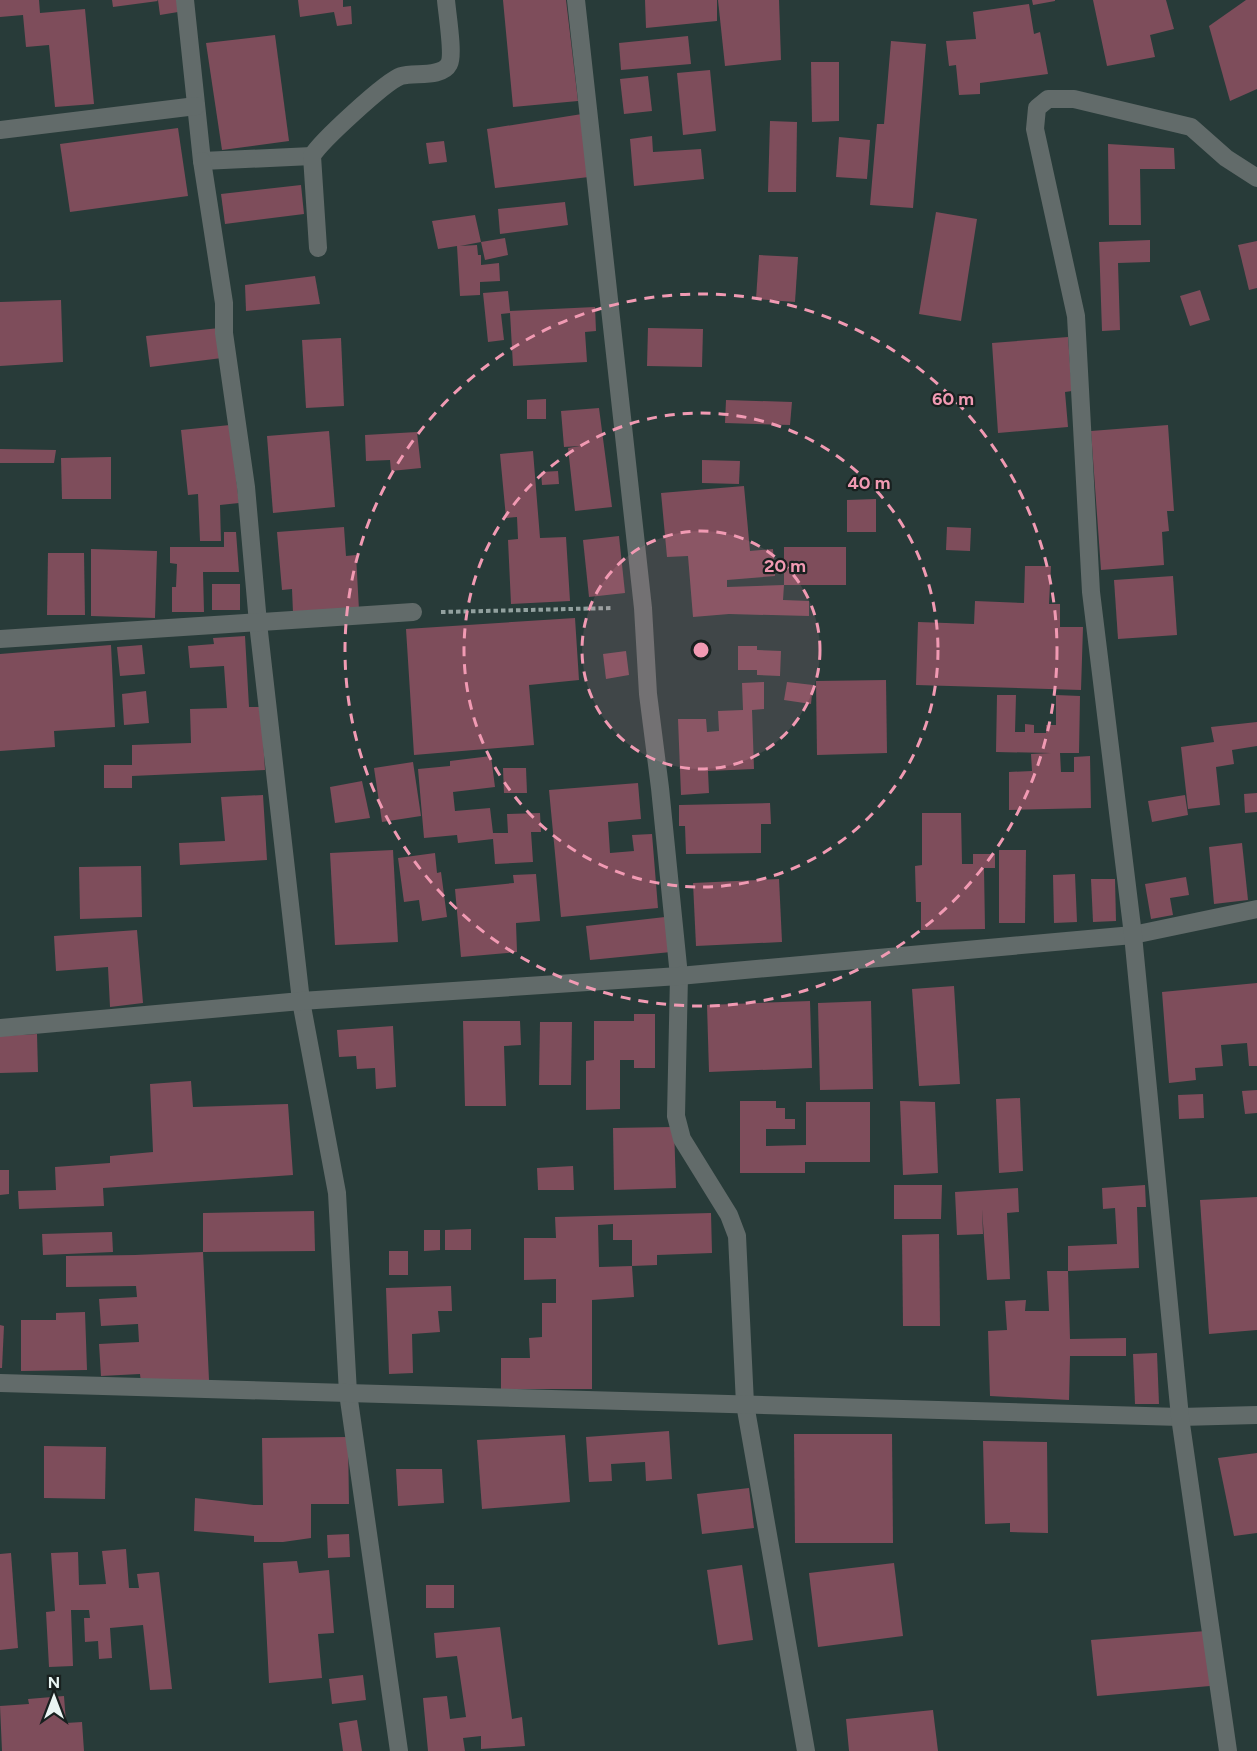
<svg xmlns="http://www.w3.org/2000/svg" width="1257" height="1751" font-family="Figtree,sans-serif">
<rect width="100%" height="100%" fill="#283b39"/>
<!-- building -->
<g fill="#7e4d5b" fill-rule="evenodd">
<polygon points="0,0 39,0 40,13 85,9 94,104 55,107 49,45 26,47 23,15 0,17"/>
<polygon points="112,0 157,0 158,1 113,7"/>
<polygon points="158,0 177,0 178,12 160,15"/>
<polygon points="298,0 343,0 343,7 351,6 352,24 337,26 334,12 300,17"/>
<polygon points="503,0 566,0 578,101 513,107"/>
<polygon points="645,0 717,0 717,21 646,28"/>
<polygon points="718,0 779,0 781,60 725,66"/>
<polygon points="1032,0 1055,0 1055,1 1033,5"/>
<polygon points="1093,0 1166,0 1174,29 1150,35 1155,57 1107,66"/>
<polygon points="1246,0 1257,0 1257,89 1230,101 1209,26"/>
<polygon points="1029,4 1034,34 1040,32 1048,74 980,83 980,94 959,95 956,65 949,66 946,41 976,39 973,12"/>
<polygon points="275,35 289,141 222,150 206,43"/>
<polygon points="688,36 691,64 621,70 619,43"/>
<polygon points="891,41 926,44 913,208 870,205 877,124 884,124"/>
<polygon points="811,62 839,62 839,121 812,122"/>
<polygon points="710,70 716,131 683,135 677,73"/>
<polygon points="648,76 652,111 624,114 620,79"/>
<polygon points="582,114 589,177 495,188 487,129"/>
<polygon points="770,121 797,122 796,192 768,192"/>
<polygon points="178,128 188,196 70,212 60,144"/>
<polygon points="652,136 653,152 701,149 704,179 634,186 630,139"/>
<polygon points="839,137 870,140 867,179 836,177"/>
<polygon points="444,141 447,162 429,164 426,143"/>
<polygon points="1108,144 1174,148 1175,169 1140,169 1141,225 1109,225"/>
<polygon points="301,185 304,214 225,224 221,194"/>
<polygon points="565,202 568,225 500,234 498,209"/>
<polygon points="936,212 977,219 961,321 919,314"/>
<polygon points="475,215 481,242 460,246 477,245 478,255 481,255 481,265 499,263 500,281 480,282 480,295 460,296 457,246 438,249 432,221"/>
<polygon points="505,238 508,255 485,260 481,242"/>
<polygon points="1150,240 1150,262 1118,263 1120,330 1102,331 1099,242"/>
<polygon points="1257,241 1257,288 1249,290 1238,245"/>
<polygon points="759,255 798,257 795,302 756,299"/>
<polygon points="315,276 320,304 246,311 245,285"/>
<polygon points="1200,290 1210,320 1190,326 1180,296"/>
<polygon points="508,291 510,311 595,307 596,331 585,332 587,362 513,366 510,313 501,314 504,340 488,342 483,293"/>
<polygon points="61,300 63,362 0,366 0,302"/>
<polygon points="219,328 222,358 150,367 146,336"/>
<polygon points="648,328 703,329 702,367 647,366"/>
<polygon points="1068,337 1072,391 1065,392 1068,427 998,433 992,343"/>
<polygon points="341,338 344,406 306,408 302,340"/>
<polygon points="546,399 546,419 527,419 527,400"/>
<polygon points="726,400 792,402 790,425 725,423"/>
<polygon points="599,408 612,507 575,511 568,448 580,446 564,447 561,411"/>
<polygon points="230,425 239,503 220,505 221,541 200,541 198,494 188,495 181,430"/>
<polygon points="1168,425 1174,511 1167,511 1169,531 1162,532 1164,565 1101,570 1091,431"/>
<polygon points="329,431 335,507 273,513 267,436"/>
<polygon points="417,432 421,468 391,471 390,460 366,461 365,435"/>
<polygon points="0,449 56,450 54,463 0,463"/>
<polygon points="533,451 540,538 566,537 570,601 511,604 508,540 518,539 517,517 506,518 500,454"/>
<polygon points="111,457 111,499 62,499 61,458"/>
<polygon points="702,460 740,461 739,484 702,483"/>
<polygon points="558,471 559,484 542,485 541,472"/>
<polygon points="744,486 750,551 773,549 775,576 727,580 727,587 784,585 783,600 809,601 809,616 729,614 693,617 688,556 667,557 661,493"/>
<polygon points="876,499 876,532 847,532 847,500"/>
<polygon points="344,527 346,556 356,555 359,610 293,613 292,589 282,590 277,532"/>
<polygon points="947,527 971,528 970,551 946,550"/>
<polygon points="224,532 236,532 239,572 203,572 204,612 172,612 172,587 176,587 177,564 170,563 170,547 224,547"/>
<polygon points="619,536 625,593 589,597 583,540"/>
<rect x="784" y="547" width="62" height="38"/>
<polygon points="91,549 157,551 155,618 91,616"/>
<polygon points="48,553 84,553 85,615 47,615"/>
<polygon points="1025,566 1051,566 1049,604 1060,604 1060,627 1083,627 1081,690 916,685 918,622 974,624 975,601 1024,603"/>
<polygon points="1173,576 1177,635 1118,639 1114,580"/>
<rect x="212" y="584" width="28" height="26"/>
<polygon points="575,618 579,680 529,685 534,745 414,755 406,629"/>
<polygon points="245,636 249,707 261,707 265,770 132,776 132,788 104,788 104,765 132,765 132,745 191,743 190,709 227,708 224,666 190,668 188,646 214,644 213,638"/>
<polygon points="111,645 115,727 54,731 55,747 0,751 0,654"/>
<polygon points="142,645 145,674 120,676 117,647"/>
<polygon points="738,646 757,646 757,650 781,651 780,676 757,675 757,670 738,670"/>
<polygon points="626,651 629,675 606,679 603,654"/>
<polygon points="886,680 887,753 817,755 816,681"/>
<polygon points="764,682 764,709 752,710 754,769 708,771 709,793 681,795 678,719 706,719 707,732 719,731 718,711 743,710 742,683"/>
<polygon points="787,682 813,685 811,704 784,700"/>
<polygon points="146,691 149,723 124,725 122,694"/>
<polygon points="997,695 1016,695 1015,732 1025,732 1025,724 1034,725 1034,733 1046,733 1046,725 1056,725 1056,695 1080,696 1079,753 1060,753 1061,772 1074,772 1074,757 1090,756 1091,808 1009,810 1009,772 1032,771 1031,754 1051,753 996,752"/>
<polygon points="1257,722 1257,746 1232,750 1234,764 1216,767 1220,805 1188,809 1181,747 1214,742 1211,727"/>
<polygon points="491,756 495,787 453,792 455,811 490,808 493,833 508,833 507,814 540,813 541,832 531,832 533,862 495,864 493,839 458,843 457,835 424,838 418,769 450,766 450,761"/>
<polygon points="413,762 421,816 382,822 374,768"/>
<polygon points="503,768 526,768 527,793 504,793"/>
<polygon points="362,781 370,818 335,823 330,787"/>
<polygon points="638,783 641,819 608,822 610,853 634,851 632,835 652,834 658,908 561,917 549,790"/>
<polygon points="1257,793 1257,812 1245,813 1244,794"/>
<polygon points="263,795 267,860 180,865 179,843 225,841 221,797"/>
<polygon points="1185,795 1188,815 1152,822 1148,801"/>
<polygon points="770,803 771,824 761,824 761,853 686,854 685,826 679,826 679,805"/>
<polygon points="922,813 961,813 962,864 973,864 973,854 995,854 995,868 984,868 985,929 921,930 921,902 916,902 915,866 922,865"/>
<polygon points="1242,843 1248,900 1214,904 1209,847"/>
<polygon points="393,850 398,942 335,945 330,853"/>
<polygon points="999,850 1026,850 1025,923 999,923"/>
<polygon points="435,853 437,873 441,872 447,917 422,921 419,900 404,902 398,858"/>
<polygon points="141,866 142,917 80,919 79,867"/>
<polygon points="536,874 540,921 516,923 517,952 461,957 455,889 514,883 513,875"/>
<polygon points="1075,874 1077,922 1054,923 1053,875"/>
<polygon points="1186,877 1189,895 1170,898 1173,915 1151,919 1145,884"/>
<polygon points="779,879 782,942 696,946 693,883"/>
<polygon points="1091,879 1115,879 1116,921 1093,922"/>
<polygon points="665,917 671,952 590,960 586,926"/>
<polygon points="137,930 143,1003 110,1007 108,967 56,971 54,936"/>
<polygon points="1257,983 1257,1066 1249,1066 1247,1043 1221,1045 1223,1066 1195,1068 1196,1080 1169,1083 1162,992"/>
<polygon points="954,986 960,1084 919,1086 912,989"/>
<polygon points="810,1001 812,1068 709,1072 707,1005"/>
<polygon points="871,1001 873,1089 820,1090 818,1003"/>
<polygon points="634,1014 655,1014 655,1068 634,1068 634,1060 620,1060 620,1109 586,1110 586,1061 594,1060 594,1021 634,1021"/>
<polygon points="463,1021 520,1021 521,1045 504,1046 506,1106 465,1106"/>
<polygon points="540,1022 572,1022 571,1085 539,1085"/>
<polygon points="393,1026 396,1087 376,1089 375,1068 357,1069 356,1056 339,1057 337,1030"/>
<polygon points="37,1034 38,1072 0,1073 0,1036"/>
<polygon points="191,1081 193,1107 288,1104 293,1175 103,1188 104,1206 19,1209 18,1191 56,1190 55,1167 110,1163 110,1156 153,1152 150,1084"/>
<polygon points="1257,1090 1257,1113 1245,1114 1242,1091"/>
<polygon points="1203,1094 1204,1118 1179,1119 1178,1095"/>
<polygon points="1020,1098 1023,1171 999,1173 996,1099"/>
<polygon points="740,1101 776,1101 776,1108 785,1108 785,1119 795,1119 795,1129 766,1129 766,1146 806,1145 806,1102 870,1102 870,1162 805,1162 805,1173 740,1173"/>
<polygon points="900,1101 935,1102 938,1173 903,1175"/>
<polygon points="674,1127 676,1188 614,1190 613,1128"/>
<polygon points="573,1166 574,1190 538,1190 537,1168"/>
<polygon points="0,1170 9,1170 9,1194 0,1195"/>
<polygon points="894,1185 942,1185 941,1219 894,1219"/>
<polygon points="1145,1185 1146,1207 1137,1207 1139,1268 1068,1271 1070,1339 1126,1338 1126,1356 1070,1356 1069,1400 990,1396 988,1331 1007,1330 1005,1301 1026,1300 1025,1311 1049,1311 1047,1271 1068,1271 1068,1246 1117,1244 1115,1208 1103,1209 1102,1188"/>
<polygon points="1018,1188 1019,1212 1007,1213 1010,1279 987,1280 982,1209 983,1234 957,1235 955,1192"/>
<polygon points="1257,1197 1257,1330 1209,1334 1200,1200"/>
<polygon points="314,1211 315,1251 203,1252 203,1213"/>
<path d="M711 1213 712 1253 657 1255V1265L632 1266 634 1297 592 1300V1389H501V1358H530L529 1338 542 1337V1303H556V1279L524 1280V1238H556L555 1217ZM613 1224V1240H632V1266L599 1267 598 1225Z"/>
<polygon points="471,1229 471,1250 445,1250 445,1230"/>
<polygon points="424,1230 440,1230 440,1250 424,1251"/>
<polygon points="112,1232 113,1252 43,1255 42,1234"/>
<polygon points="939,1234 940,1326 903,1326 902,1235"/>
<rect x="389" y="1251" width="19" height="24"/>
<polygon points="203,1252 209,1380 141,1383 140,1374 101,1376 99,1344 139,1342 138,1324 101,1326 99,1299 137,1297 136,1286 66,1287 66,1256 135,1255"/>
<polygon points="451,1286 452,1311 438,1311 440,1332 412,1334 413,1373 389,1374 386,1288"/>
<polygon points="85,1312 87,1370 21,1371 21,1320 56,1320 56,1313"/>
<polygon points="0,1325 4,1326 2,1368 0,1368"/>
<polygon points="1157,1353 1159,1404 1135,1404 1133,1354"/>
<polygon points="669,1431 672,1479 646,1481 645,1462 611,1464 612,1481 589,1482 586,1437"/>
<polygon points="794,1434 892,1434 893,1543 795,1543"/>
<polygon points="565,1435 570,1502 482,1509 477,1440"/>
<polygon points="348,1437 349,1504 311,1504 311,1538 283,1542 254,1542 254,1536 194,1531 195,1498 254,1505 263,1505 262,1438"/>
<polygon points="983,1441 1047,1442 1048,1533 1010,1532 1010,1523 985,1524"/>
<polygon points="44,1446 106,1447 105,1499 44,1498"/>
<polygon points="1257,1453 1257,1533 1234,1536 1218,1458"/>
<polygon points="396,1469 442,1469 444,1503 398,1506"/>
<polygon points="749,1488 754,1528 702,1534 697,1494"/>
<polygon points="349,1534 350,1557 328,1558 327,1535"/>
<polygon points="126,1549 129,1588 139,1588 137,1574 159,1572 172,1689 150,1690 143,1625 110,1628 112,1658 99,1659 98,1641 85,1642 84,1618 90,1618 89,1610 71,1610 73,1666 49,1667 46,1612 55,1611 51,1553 78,1552 79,1585 106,1584 102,1551"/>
<polygon points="11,1553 18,1648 0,1650 0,1554"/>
<polygon points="297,1561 299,1573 329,1570 334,1633 318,1634 322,1678 269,1683 263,1563"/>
<polygon points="894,1563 903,1636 818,1647 809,1573"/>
<polygon points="742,1565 753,1640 718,1645 707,1570"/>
<rect x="426" y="1585" width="28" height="23"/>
<polygon points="500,1627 512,1719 522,1717 525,1746 481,1749 481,1736 463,1738 465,1751 428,1751 423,1698 447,1696 450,1719 466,1717 457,1656 436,1658 434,1633"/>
<polygon points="1206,1631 1210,1686 1097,1696 1091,1640"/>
<polygon points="363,1675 366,1700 332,1704 329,1679"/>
<polygon points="64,1696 66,1723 82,1722 84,1751 2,1751 0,1706 29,1704 28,1699"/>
<polygon points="933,1710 938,1751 849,1751 846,1719"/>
<polygon points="357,1720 362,1751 343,1751 339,1723"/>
</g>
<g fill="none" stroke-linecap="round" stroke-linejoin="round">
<!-- path -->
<polyline stroke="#92a19f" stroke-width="4" stroke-dasharray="4.5 3" stroke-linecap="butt" points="441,612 613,608"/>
<!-- street -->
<g stroke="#626b6a" stroke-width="18">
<polyline points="185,0 202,161 312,156"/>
<polyline points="576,0 643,608 648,694 660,788 679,976 676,1116 682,1139 729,1215 737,1236 745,1404 806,1751"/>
<polyline points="0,130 196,106"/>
<polyline points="202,161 224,303 224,333 246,487 258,623 301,1001 337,1193 348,1393 399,1751"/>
<path d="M318 248 312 156C320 142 386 81 401 76 414 72 442 78 449 64 454 55 447 13 446 0"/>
<polyline points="0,639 413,612"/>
<polyline points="0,1028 301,1001 679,976 1133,935 1257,909"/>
<polyline points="0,1383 1180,1417 1257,1415"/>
<polyline points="1228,1751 1180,1417 1133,935 1091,592 1076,316 1035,129 1037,108 1048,99 1074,99 1191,127 1226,158 1257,178"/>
</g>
</g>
<!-- distance rings -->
<circle cx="701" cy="650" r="119" fill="#f19ab3" fill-opacity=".12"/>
<g fill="none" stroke="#f19ab3" stroke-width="3" stroke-dasharray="10 8">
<circle cx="701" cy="650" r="119"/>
<circle cx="701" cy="650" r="237"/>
<circle cx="701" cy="650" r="356"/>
</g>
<circle cx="701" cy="650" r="9" fill="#f19ab3" stroke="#18201f" stroke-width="3"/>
<g font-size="18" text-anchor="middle" font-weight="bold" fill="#f19ab3" stroke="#18201f" stroke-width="4.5" stroke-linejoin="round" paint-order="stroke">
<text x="953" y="405">60 m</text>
<text x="869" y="489">40 m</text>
<text x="785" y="572">20 m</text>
</g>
<!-- north arrow -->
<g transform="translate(54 1697)" stroke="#18201f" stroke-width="4.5" paint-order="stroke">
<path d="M0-4.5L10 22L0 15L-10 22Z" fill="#e9f5f3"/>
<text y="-9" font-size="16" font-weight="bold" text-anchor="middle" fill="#e9f5f3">N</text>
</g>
</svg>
